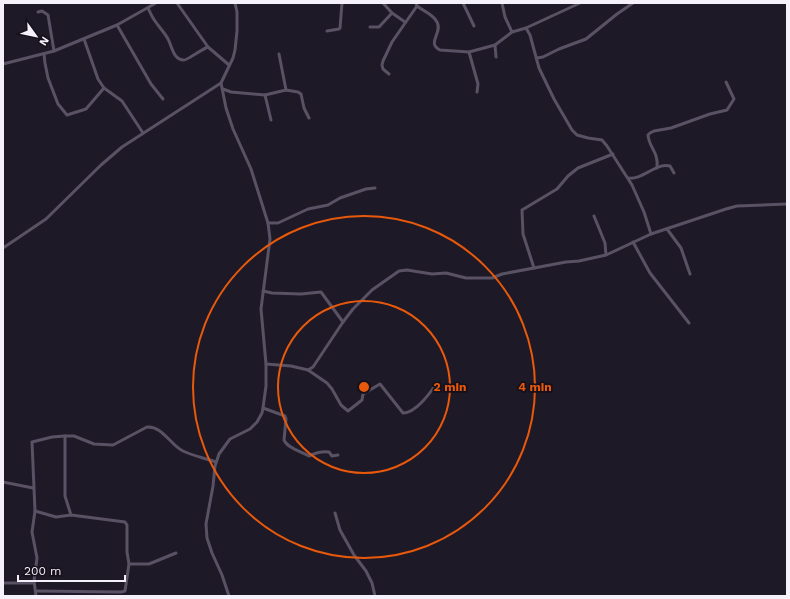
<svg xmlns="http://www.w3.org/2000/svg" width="790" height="599" font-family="'Work Sans',sans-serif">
<rect width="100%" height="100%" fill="#1e1926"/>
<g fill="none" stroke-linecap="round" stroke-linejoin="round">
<!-- minor -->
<g stroke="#595164" stroke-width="3">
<polyline points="177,3 208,47 229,65"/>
<polyline points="383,3 392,13 405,22"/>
<polyline points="463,3 474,26"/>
<polyline points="502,3 505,17 512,32"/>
<path d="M417 6C423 11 433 14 437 22 443 33 426 43 440 50L469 52 495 45 512 32 526 28 580 3"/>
<path d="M148 8C150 12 152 17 155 21 159 27 165 33 168 39 172 46 173 60 184 60 186 61 202 49 208 47"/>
<polyline points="38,12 42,11 48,15 54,51"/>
<polyline points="117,25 151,84 163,99"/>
<polyline points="370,27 379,27 392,13"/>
<polyline points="526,28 530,35 539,68 554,99 572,130 577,135 588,138 602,140 607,146 632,185 644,212 651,234"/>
<polyline points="327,31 339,29 340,28 342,3"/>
<polyline points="84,39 98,79 104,88 122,101 143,133"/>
<polyline points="495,45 496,57"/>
<polyline points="469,52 478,84 477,92"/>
<polyline points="44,54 45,63 48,78 58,104 67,115 86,109 104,88"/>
<polyline points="279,54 286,90"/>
<polyline points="537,58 543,57 559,49 586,39 617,14 633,3"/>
<polyline points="3,64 54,51 117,25 156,3"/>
<polyline points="389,74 383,69 382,65 383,61 392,42 417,6 416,3"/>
<polyline points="221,83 226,108 233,129 251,169 268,223 270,239 261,309 266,364 266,386 263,408 262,413 257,422 250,429 230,439 219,454 215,466 213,486 206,524 207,538 212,553 222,575 229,596"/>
<polyline points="223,89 231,92 265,95 286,90 298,92 301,94 304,108 309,118"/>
<polyline points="265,95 271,120"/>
<path d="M657 168C659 152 649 148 648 135L650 133 654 131 671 128 710 114 727 110 734 99 726 82"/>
<path d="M628 178C641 181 657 162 670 166L674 173"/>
<polyline points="594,216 605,243 606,255"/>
<polyline points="268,223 278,223 308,209 328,205 340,198 366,189 375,188"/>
<polyline points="667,229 681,248 690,274"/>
<polyline points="633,242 650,273 689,323"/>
<polyline points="3,248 46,219 101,165 122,147 221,83 233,58 235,50 237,31 237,12 235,3"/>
<polyline points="534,268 523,234 522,210 557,189 568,176 578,168 613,154"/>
<polyline points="263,291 272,293 301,294 321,292 343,322"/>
<polyline points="266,364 291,366 308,370 313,367 343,322 353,309 372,290 399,271 407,270 432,274 446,273 466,278 492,278 502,274 566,262 579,261 606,255 651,234 726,209 737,206 787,204"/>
<path d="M308 370 327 383 332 389 341 405 348 411 362 400 363 394 380 384 403 413C416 413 430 393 437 383"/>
<path d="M263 408 285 416 286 419 284 440C287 448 302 452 309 456 316 453 321 451 329 452L332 456 338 455"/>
<polyline points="65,436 65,496 71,515"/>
<polyline points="3,482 33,488"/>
<polyline points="35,511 56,517 71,515 125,522 127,525 127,552 129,564 125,591 121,592 36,591"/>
<polyline points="335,513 340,530 354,555 366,571 372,583 375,596"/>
<polyline points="129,564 149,564 176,553"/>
<polyline points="3,583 34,583"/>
<path d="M36 596 34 581 37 558 32 532 35 511 32 442 52 437 65 436H74L94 444 113 445 147 427C163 426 170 445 183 451 193 456 205 458 216 462"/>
</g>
</g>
<!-- distance rings -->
<g fill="none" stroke="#e8590c" stroke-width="2">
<circle cx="364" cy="387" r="86"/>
<circle cx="364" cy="387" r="171"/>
</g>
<circle cx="364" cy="387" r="6" fill="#e8590c" stroke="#15101c" stroke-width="2"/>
<g font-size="12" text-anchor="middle" font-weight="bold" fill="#e8590c" stroke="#15101c" stroke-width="3.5" stroke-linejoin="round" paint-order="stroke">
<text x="450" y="391">2 min</text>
<text x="535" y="391">4 min</text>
</g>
<!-- border -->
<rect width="790" height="599" fill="none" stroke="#f5f1fb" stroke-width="8"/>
<!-- north arrow -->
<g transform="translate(36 36) rotate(123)" stroke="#15101c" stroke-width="3" paint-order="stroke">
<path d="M0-3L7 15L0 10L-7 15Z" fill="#f5f1fb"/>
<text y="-6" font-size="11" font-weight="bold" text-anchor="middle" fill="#f5f1fb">N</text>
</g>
<!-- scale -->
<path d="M18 575v6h107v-6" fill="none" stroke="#f5f1fb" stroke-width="2"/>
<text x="24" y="575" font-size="12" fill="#f5f1fb" stroke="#15101c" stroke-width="3" paint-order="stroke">200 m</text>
</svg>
